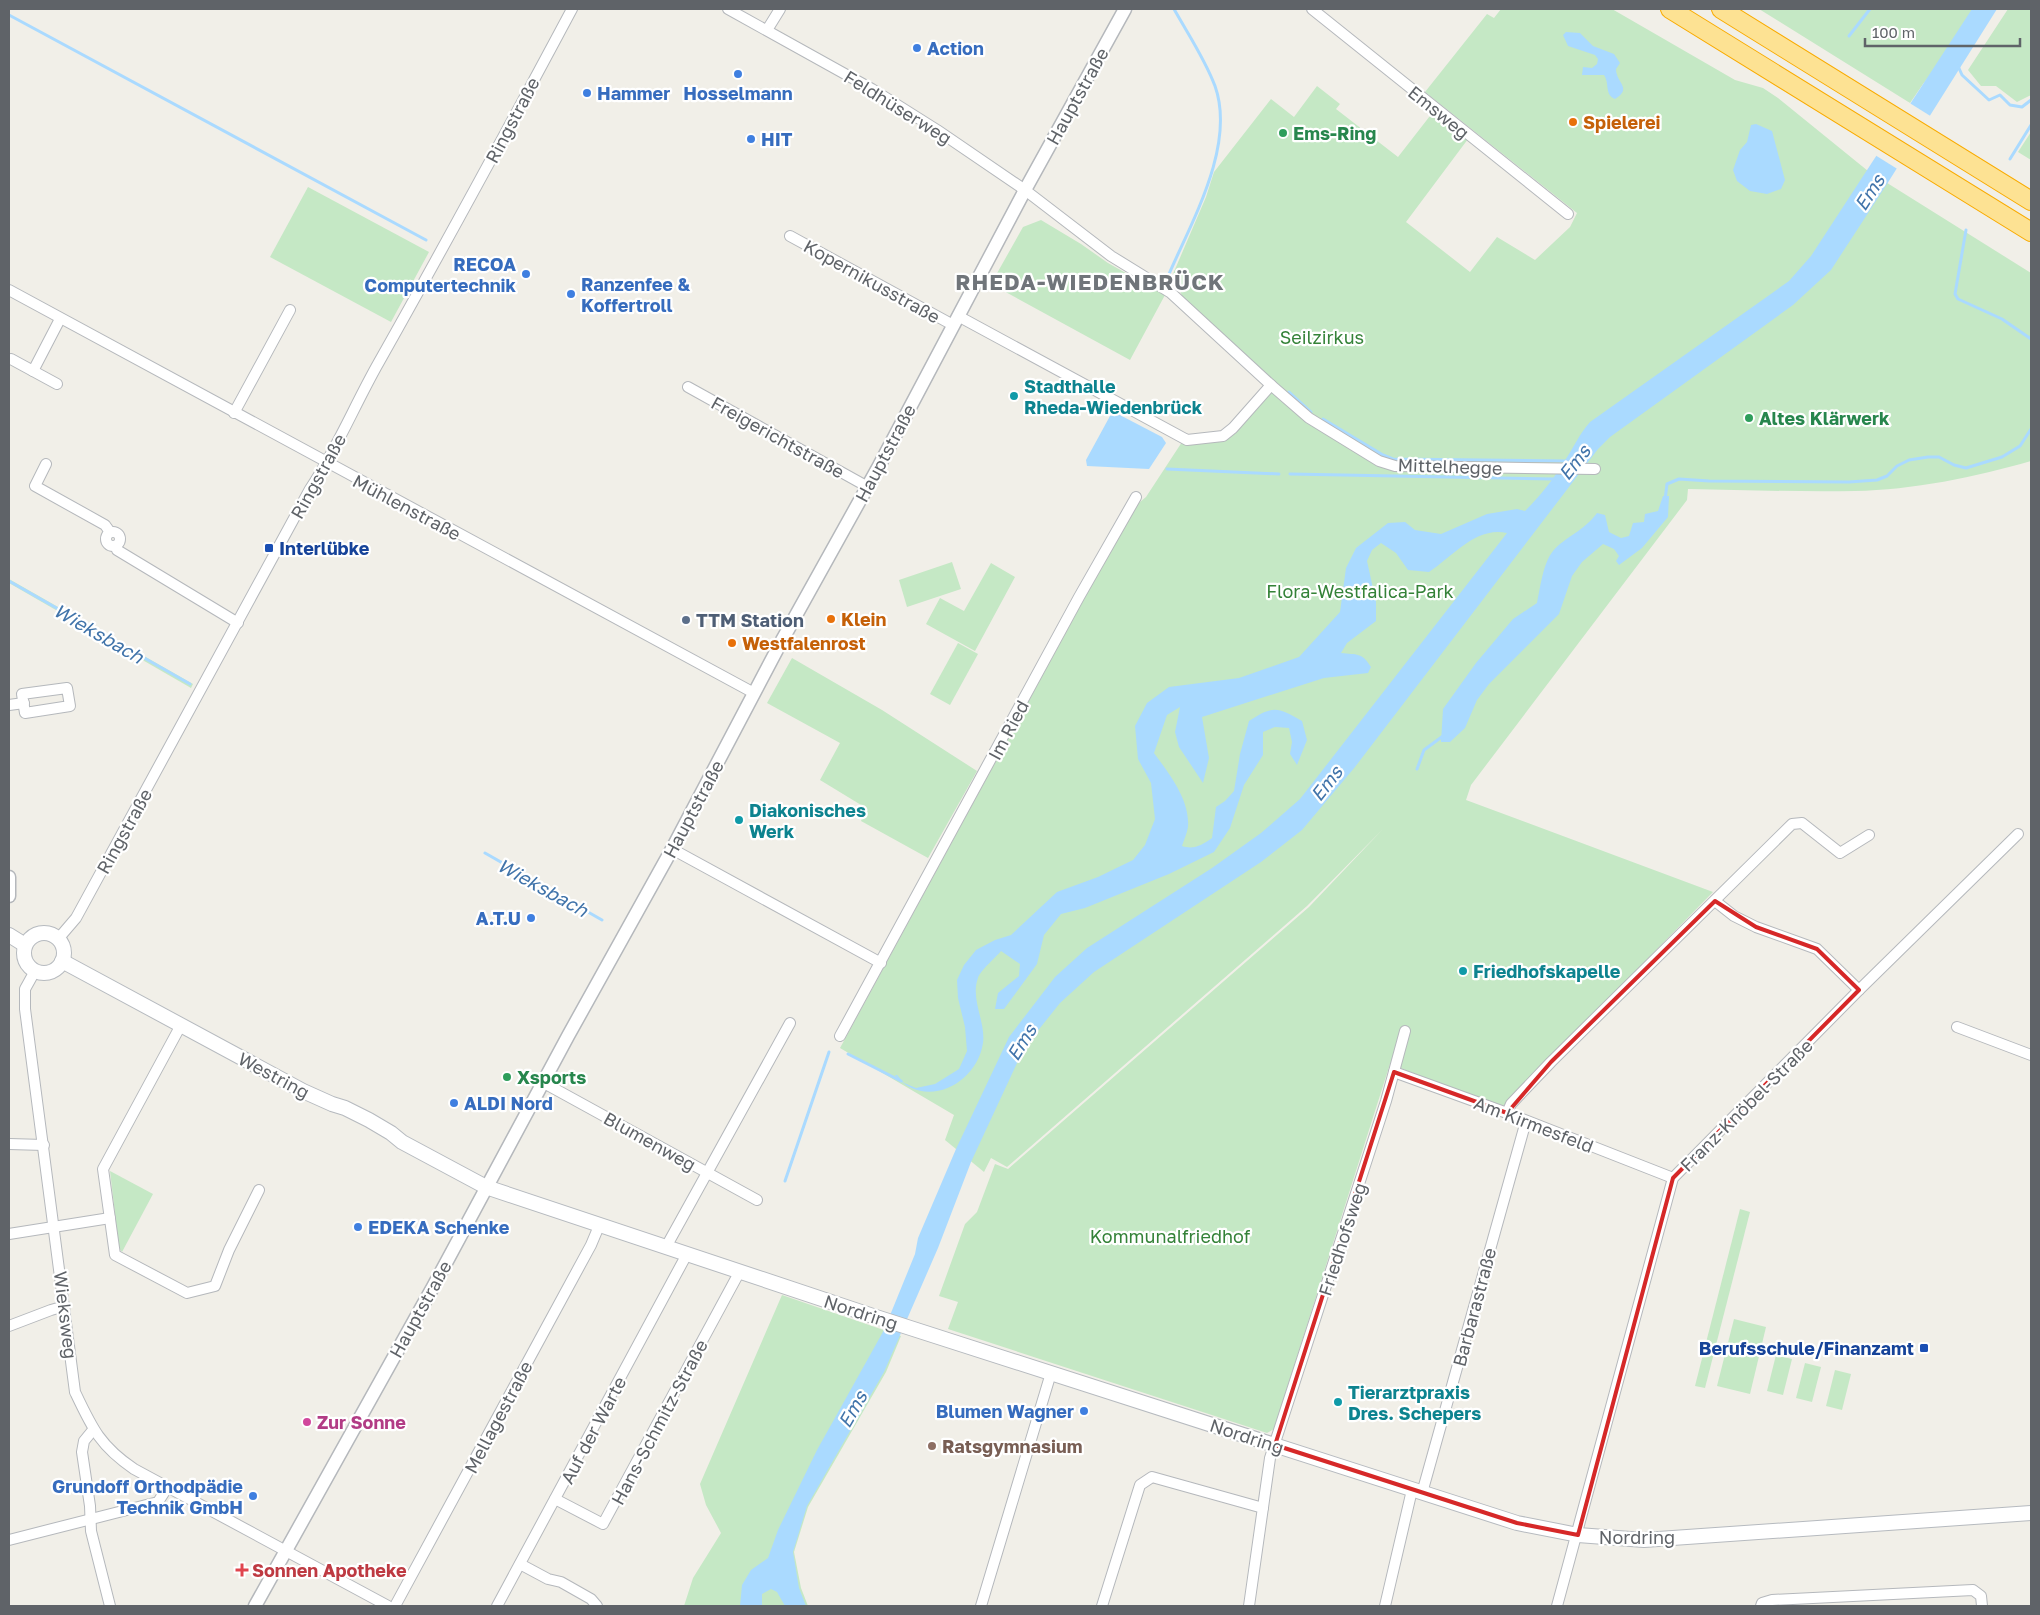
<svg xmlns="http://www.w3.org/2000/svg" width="2040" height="1615" font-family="'Golos Text',sans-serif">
<rect width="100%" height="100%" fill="#f1efe8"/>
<!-- green -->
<g fill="#c5e8c5">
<path d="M1501 9H1612L1735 80 1763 88 1778 98 1868 171 2031 273V461C1976 477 1912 490 1855 491 1800 492 1744 490 1688 489L1687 500 1471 785 1466 800 1713 892 1502 1107 1390 1064 1274 1429 1267 1433 948 1329 958 1302 939 1296 965 1224 977 1212 995 1164 1008 1169 1309 907 1383 829 1307 906 1007 1167 991 1158 984 1172 945 1140 954 1115 840 1048 1134 507 1146 497 1182 442 1224 439 1276 384 1183 298 1173 274 1206 197 1214 172 1271 99 1294 117 1317 86 1340 104 1336 109 1398 157 1433 112 1468 139 1406 222 1470 272 1497 237 1535 260 1570 227 1577 213 1425 92 1487 14 1494 18Z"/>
<polygon points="1759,9 1983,9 1923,84 1910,103"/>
<polygon points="2008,9 2031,9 2031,95 2017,102 1996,86 1981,86 1968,70"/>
<polygon points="2031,132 2031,160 2018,152"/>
<polygon points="308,187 429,252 391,322 270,257"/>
<polygon points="1041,220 1081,244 1108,263 1165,295 1130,360 991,284 1023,227"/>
<polygon points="952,562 961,589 907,607 899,580"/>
<polygon points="991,563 1015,577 975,651 926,624 940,598 964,611"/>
<polygon points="9,579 193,684 191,688 9,583"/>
<polygon points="958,643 978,654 950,705 930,694"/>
<polygon points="792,658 882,710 977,771 928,858 861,821 866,808 820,780 840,743 767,703"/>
<polygon points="110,1171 153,1194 122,1252 119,1248"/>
<polygon points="1740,1209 1750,1212 1705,1388 1695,1386"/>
<polygon points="782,1295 901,1336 886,1372 808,1507 794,1552 801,1588 808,1606 684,1606 693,1578 721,1533 706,1505 700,1484"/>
<polygon points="1734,1319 1766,1327 1750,1394 1717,1386"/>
<polygon points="1776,1355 1792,1359 1783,1395 1767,1391"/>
<polygon points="1805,1363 1821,1367 1812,1402 1796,1398"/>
<polygon points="1835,1370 1851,1374 1842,1410 1826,1406"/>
</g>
<!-- water -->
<g fill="#aadaff">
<path d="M1972 9H1997L1887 184 1831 270 1793 305 1610 437 1598 449 1355 767 1302 830 1261 862 1094 972 1060 1003 1024 1048 971 1162 938 1248 884 1372 807 1506 793 1552 799 1588 806 1606H785L777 1592 771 1589 762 1594V1606H740L742 1585 751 1570 768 1558 778 1530 817 1450 884 1330 915 1254 918 1238 956 1149 1009 1037 1055 977 1087 948 1212 868 1261 833 1300 799 1507 533C1476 526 1452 557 1429 572L1408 570 1396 553 1381 543 1372 550 1367 561 1376 602V621L1347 643 1341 653C1357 655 1362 652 1371 667L1368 673 1324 678 1202 717 1209 758 1203 783 1179 747 1175 732 1180 707 1167 715 1154 753C1170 775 1190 800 1188 827 1187 833 1184 840 1182 846 1194 850 1202 845 1212 838L1216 807 1225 801 1234 791 1240 754 1249 721C1273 705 1278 707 1302 721L1307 740 1297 765 1290 754 1292 742 1289 728 1275 727 1263 732V755L1244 785 1230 828 1214 852 1169 874 1085 908 1061 914 1044 935 1037 964 1004 1009H995L998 993 1019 976 1020 964 1001 951C995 958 980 971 978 978 970 999 986 1022 983 1043 977 1084 925 1111 895 1075H897L904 1083 916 1088 935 1084 959 1069 967 1051 965 1027 958 998 957 980 964 965 976 950 995 940 1011 935 1057 892 1098 877 1133 860 1145 845 1155 819 1151 783 1138 759 1135 726 1147 703 1169 687 1239 678 1299 657 1340 612 1346 568 1356 548 1388 523 1405 522 1415 530 1441 534 1487 514 1517 509 1525 511C1540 496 1553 480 1564 462 1574 447 1578 436 1590 422L1789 281 1811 256Z"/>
<path d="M1566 32 1580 33 1593 46 1614 54 1620 63 1616 69C1616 83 1633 88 1615 99 1604 94 1610 84 1604 75H1582L1583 67 1592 68 1597 64 1598 59 1595 55 1568 46 1563 35Z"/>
<polygon points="1756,124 1772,131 1785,180 1781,189 1767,194 1750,191 1737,181 1733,170 1740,150 1747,142 1751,125"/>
<polygon points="1116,413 1162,437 1166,443 1149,469 1087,466 1086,460 1110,416"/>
<path d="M1663 496H1669L1668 517 1642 548 1619 565 1616 561 1619 556 1614 549 1603 544 1582 562 1572 576 1559 614 1489 684 1477 700 1465 728 1450 742H1441L1443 709 1476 663 1513 619 1537 603C1540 589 1543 563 1553 551 1565 537 1584 531 1597 513L1605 515 1609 532 1621 538 1629 536 1633 523 1644 522 1645 514 1658 511Z"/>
</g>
<!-- pier -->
<polygon fill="#f1efe8" points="1908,102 1932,117 1899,170 1875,155"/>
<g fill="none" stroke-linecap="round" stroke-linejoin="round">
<!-- stream -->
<g stroke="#aadaff" stroke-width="3">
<polyline points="9,15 426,240"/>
<polyline points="1849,36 1870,9"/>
<polyline points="1958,66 1962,75 1989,100 2000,95 2010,105 2022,107 2031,100"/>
<polyline points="2010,159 2031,125"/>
<polyline points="1966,230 1955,294 1958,299 2002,319 2031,339"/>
<path d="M1169 274C1192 221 1236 145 1215 86 1205 59 1188 34 1174 9"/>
<polyline points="1289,392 1311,412"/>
<polyline points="1323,419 1383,455 1393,459 1567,461"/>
<polyline points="1167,469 1279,474"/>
<polyline points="1290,474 1554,479"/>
<polyline points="1665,500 1667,484 1679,479 1709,481 1849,482 1877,480 1887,476 1897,466 1909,460 1928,457 1939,457 1954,465 1966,468 2002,457 2020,446 2031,429"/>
<polyline points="9,581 190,684"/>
<polyline points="1417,769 1424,750 1443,736"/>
<polyline points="485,853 602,920"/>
<polyline points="848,1054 901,1081"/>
<polyline points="785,1181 829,1052"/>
</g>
<!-- minor casing -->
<g stroke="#b5b8bc" stroke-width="12">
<g id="minor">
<polyline points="728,9 872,89 937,130 1025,190 1111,256 1171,293 1271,385 1309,418 1379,461 1395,466 1595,469"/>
<polyline points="1312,9 1568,214"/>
<polyline points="767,30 780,9"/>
<polyline points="790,236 953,325"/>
<polyline points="9,290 754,693"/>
<polyline points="958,316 1187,440 1223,436 1233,428 1271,385"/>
<polyline points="11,359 57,384"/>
<polyline points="33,371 60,319"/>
<polyline points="688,387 868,487"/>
<polyline points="234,413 290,310"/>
<polyline points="46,464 35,486 105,525 110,532"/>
<circle cx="113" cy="539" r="7"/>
<polyline points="116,546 117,550 238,623"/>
<polygon points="67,688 70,706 25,713 22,694"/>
<polyline points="9,705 24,703"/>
<polyline points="672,849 881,963"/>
<polyline points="1715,901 1734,916 1756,927 1817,949 1859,990"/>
<path d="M58 939 76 918 310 489C337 449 355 404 379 362 445 245 509 127 572 9"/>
<path d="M35 971 25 989V1009L75 1392C92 1428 100 1446 134 1469L388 1606"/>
<polyline points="181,1025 103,1169 115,1255 187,1293 215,1286 229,1250 259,1190"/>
<polyline points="1957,1027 2031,1055"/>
<polyline points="840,1036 1079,597 1136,497"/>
<polyline points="1394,1072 1507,1113 1673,1178"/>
<polyline points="544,1083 757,1200"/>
<polyline points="1507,1113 1511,1104 1551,1062 1792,824 1802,823 1840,853 1869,835"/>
<polyline points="9,1144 44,1145"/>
<polyline points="9,1234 110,1218"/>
<polyline points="666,1247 790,1023"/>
<polyline points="9,1326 51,1310 65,1306"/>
<polyline points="93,1430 84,1441 82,1452 90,1506 91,1531 110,1606"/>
<polyline points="1422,1493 1526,1121"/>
<polyline points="555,1499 603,1524 740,1271"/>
<polyline points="9,1540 158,1502 167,1488"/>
<polyline points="520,1564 548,1579 561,1582 591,1599 597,1606"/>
<polyline points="395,1606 591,1245 599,1226"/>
<polyline points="497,1606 687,1254"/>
<polyline points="981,1606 1051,1373"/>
<polyline points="1102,1606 1140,1485 1152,1477 1263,1508"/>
<polyline points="1249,1606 1270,1458 1386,1101 1405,1031"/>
<polyline points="1385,1606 1412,1490"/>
<polyline points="1557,1606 1673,1178 1859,990 2018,834"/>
<polyline points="1761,1606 1762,1603 1772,1600 1973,1590 1981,1596 1982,1606"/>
</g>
</g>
<!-- tertiary casing -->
<g stroke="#b5b8bc" stroke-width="15">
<g id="tertiary">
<polyline points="9,877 9,896"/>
<polyline points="255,1606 433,1287 568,1036 672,849 780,644 879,466 1025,190 1125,9"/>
</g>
</g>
<!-- secondary casing -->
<g stroke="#b6babf" stroke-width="16">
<g id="secondary">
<circle cx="44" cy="953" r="20"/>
<polyline points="9,935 25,945"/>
<polyline points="62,961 303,1091 332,1104 345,1108 369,1120 391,1133 402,1142 486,1187 873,1316 1517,1523 1578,1535 1644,1540 2031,1513"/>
</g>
</g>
<!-- motorway casing -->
<g stroke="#f9ab00" stroke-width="20">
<g id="motorway">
<polyline points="1670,9 2031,232"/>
<polyline points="1721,9 2031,201"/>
</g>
</g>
<!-- minor -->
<use href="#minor" stroke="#fff" stroke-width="10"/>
<!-- tertiary -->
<use href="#tertiary" stroke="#fff" stroke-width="12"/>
<!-- secondary -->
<use href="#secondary" stroke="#fff" stroke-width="14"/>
<!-- motorway -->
<use href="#motorway" stroke="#fde293" stroke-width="18"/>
</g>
<!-- marked area -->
<path fill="none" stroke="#d62828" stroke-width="4" stroke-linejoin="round" d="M1715 901 1756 927 1817 949 1859 990 1673 1178 1578 1535 1517 1523 1275 1445 1394 1072 1507 1113 1551 1062Z"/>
<!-- markers -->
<g fill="#3f7fe0" stroke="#fff" stroke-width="2">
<circle cx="917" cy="48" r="5"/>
<circle cx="738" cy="74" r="5"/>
<circle cx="587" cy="93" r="5"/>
<circle cx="751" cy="139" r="5"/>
<circle cx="526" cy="274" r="5"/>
<circle cx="571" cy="294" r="5"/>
<circle cx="531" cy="918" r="5"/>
<circle cx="454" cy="1103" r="5"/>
<circle cx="358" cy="1227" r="5"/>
<circle cx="1084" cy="1411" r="5"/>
<circle cx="253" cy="1496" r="5"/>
</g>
<g fill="#e8710a" stroke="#fff" stroke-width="2">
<circle cx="1573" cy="122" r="5"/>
<circle cx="831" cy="619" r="5"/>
<circle cx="732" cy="643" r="5"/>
</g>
<g fill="#2e9e5b" stroke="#fff" stroke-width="2">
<circle cx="1283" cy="133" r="5"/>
<circle cx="1749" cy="418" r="5"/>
<circle cx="507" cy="1077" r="5"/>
</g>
<g fill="#0f9aa8" stroke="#fff" stroke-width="2">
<circle cx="1014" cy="396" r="5"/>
<circle cx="739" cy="820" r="5"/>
<circle cx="1463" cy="971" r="5"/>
<circle cx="1338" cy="1402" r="5"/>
</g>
<g fill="#1a4fb4" stroke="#fff" stroke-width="2">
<rect x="264" y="543" width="10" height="10" rx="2.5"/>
<rect x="1919" y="1343" width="10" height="10" rx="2.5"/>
</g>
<circle fill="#5c6f8a" stroke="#fff" stroke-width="2" cx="686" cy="620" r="5"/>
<circle fill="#d1479c" stroke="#fff" stroke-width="2" cx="307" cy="1422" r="5"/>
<circle fill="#8d6e63" stroke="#fff" stroke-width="2" cx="932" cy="1446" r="5"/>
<path fill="#e0444e" stroke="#fff" stroke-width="2" d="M239.5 1562.5h5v5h5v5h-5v5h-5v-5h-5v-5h5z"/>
<g text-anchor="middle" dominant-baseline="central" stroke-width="4.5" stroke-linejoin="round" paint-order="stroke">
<!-- shop labels -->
<g font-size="18" font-weight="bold" fill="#366cbe" stroke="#fff" text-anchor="start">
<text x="927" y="48">Action</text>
<text x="597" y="93">Hammer</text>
<text x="738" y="93" text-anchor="middle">Hosselmann</text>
<text x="761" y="139">HIT</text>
<text x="516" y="264" text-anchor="end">RECOA<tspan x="516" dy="21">Computertechnik</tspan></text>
<text x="581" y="284">Ranzenfee &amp;<tspan x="581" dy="21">Koffertroll</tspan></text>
<text x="521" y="918" text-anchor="end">A.T.U</text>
<text x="464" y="1103">ALDI Nord</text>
<text x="368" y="1227">EDEKA Schenke</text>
<text x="1074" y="1411" text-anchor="end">Blumen Wagner</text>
<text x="243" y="1486" text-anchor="end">Grundoff Orthodpädie<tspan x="243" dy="21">Technik GmbH</tspan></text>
</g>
<!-- street labels -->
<g font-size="18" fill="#5f6368" stroke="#fff">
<text transform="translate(1077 96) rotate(-61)">Hauptstraße</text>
<text transform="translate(898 107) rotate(32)">Feldhüserweg</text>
<text transform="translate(1439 112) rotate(39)">Emsweg</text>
<text transform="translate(512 120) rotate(-62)">Ringstraße</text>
<text transform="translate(872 281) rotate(29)">Kopernikusstraße</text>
<text transform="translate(778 437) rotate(29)">Freigerichtstraße</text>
<text transform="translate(885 453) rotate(-62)">Hauptstraße</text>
<text transform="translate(1450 466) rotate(2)">Mittelhegge</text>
<text transform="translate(318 476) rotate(-61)">Ringstraße</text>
<text transform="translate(407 507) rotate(28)">Mühlenstraße</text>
<text transform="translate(1008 730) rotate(-62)">Im Ried</text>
<text transform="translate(693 809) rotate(-62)">Hauptstraße</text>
<text transform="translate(124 831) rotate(-61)">Ringstraße</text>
<text transform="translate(274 1075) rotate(28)">Westring</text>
<text transform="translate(1746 1105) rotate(-45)">Franz-Knöbel-Straße</text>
<text transform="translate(1534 1124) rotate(21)">Am Kirmesfeld</text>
<text transform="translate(650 1141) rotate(29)">Blumenweg</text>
<text transform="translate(1342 1239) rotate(-72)">Friedhofsweg</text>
<text transform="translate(1474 1307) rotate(-75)">Barbarastraße</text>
<text transform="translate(420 1309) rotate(-61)">Hauptstraße</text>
<text transform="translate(861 1312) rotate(18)">Nordring</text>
<text transform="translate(66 1315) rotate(83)">Wieksweg</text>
<text transform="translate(498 1417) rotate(-62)">Mellagestraße</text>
<text transform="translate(659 1422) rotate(-62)">Hans-Schmitz-Straße</text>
<text transform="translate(593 1430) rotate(-62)">Auf der Warte</text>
<text transform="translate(1247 1436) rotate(18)">Nordring</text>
<text x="1637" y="1537">Nordring</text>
</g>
<!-- food labels -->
<g font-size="18" font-weight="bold" fill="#c56008" stroke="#fff" text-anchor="start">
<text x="1583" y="122">Spielerei</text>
<text x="841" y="619">Klein</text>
<text x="742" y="643">Westfalenrost</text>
</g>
<!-- leisure labels -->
<g font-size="18" font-weight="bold" fill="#27864d" stroke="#fff" text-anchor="start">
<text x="1293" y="133">Ems-Ring</text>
<text x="1759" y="418">Altes Klärwerk</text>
<text x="517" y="1077">Xsports</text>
</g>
<!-- park labels -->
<g font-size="18" fill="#348238" stroke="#fff">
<text x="1322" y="337">Seilzirkus</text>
<text x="1360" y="591">Flora-Westfalica-Park</text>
<text x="1170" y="1236">Kommunalfriedhof</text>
</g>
<!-- culture labels -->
<g font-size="18" font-weight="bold" fill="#0d838f" stroke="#fff" text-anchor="start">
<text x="1024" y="386">Stadthalle<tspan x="1024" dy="21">Rheda-Wiedenbrück</tspan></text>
<text x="749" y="810">Diakonisches<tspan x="749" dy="21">Werk</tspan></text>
<text x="1473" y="971">Friedhofskapelle</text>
<text x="1348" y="1392">Tierarztpraxis<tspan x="1348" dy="21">Dres. Schepers</tspan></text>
</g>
<!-- transit labels -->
<g font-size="18" font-weight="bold" fill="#164399" stroke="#fff" text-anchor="start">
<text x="279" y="548">Interlübke</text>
<text x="1914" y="1348" text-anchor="end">Berufsschule/Finanzamt</text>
</g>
<!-- service labels -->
<g font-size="18" font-weight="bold" fill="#4e5e75" stroke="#fff" text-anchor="start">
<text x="696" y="620">TTM Station</text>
</g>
<!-- hotel labels -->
<g font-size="18" font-weight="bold" fill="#b23c85" stroke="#fff" text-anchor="start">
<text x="317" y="1422">Zur Sonne</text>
</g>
<!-- education labels -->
<g font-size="18" font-weight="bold" fill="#785e54" stroke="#fff" text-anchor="start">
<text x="942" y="1446">Ratsgymnasium</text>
</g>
<!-- health labels -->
<g font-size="18" font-weight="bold" fill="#be3a42" stroke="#fff" text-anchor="start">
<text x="252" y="1570">Sonnen Apotheke</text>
</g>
<!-- water labels -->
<g font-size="19" font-style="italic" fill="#4174aa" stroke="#fff">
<text transform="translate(1869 192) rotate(-57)">Ems</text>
<text transform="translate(1574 462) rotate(-52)">Ems</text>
<text transform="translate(99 633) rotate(30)">Wieksbach</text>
<text transform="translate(1326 783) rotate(-52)">Ems</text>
<text transform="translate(543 887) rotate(29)">Wieksbach</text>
<text transform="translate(1021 1042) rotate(-58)">Ems</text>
<text transform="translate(852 1409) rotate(-60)">Ems</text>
</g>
<!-- district labels -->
<g font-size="22" font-weight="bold" letter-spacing="1" fill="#70757a" stroke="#fff">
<text x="1090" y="281">RHEDA-WIEDENBRÜCK</text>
</g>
</g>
<!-- border -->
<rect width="2040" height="1615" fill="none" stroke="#5f6368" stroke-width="20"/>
<!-- scale -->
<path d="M1865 38v8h155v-8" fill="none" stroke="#5f6368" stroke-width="2.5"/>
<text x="1872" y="38" font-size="15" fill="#5f6368" stroke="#ffffff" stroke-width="4" paint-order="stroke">100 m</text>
</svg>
